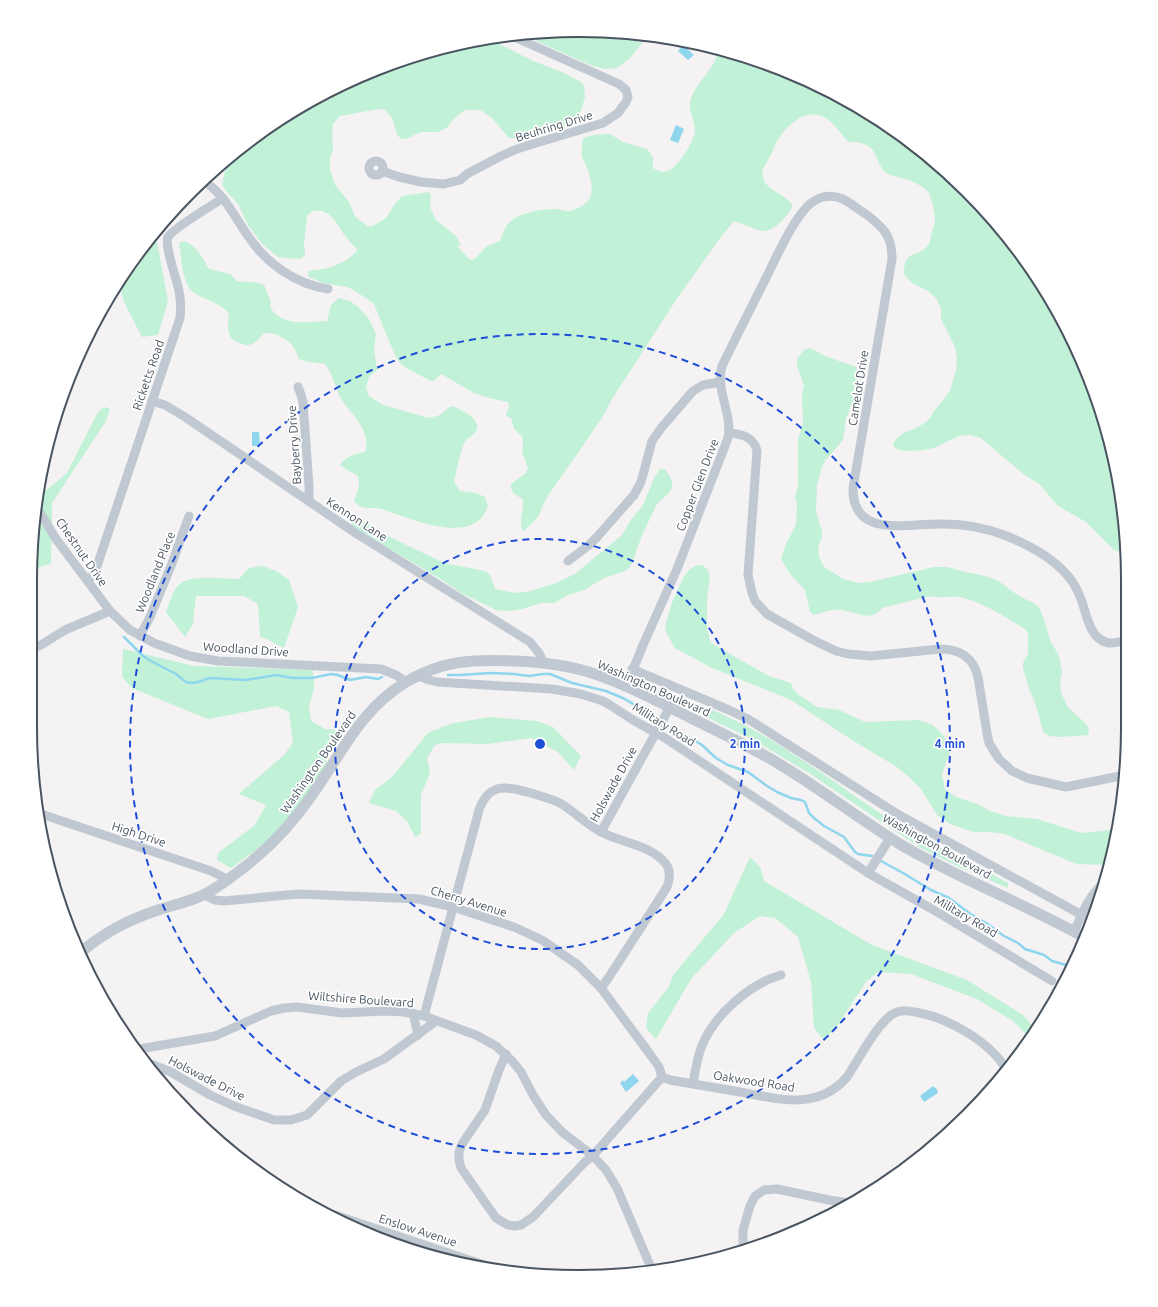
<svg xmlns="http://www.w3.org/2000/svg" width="1158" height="1307" font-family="Ubuntu,sans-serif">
<rect width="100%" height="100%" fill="#f4f2f2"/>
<!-- green -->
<g fill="#c1f1d6">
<polygon points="543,31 650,35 656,36 643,42 629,59 621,65 616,68 605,69 590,65 523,35"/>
<path d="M491 40 533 61 562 72 581 82 584 86 585 97 579 117 575 120 561 127 535 132 514 138H509L492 118 482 111 477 110H465L461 113 451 122 448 127 438 132H421L406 139 400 138 397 134 392 118 385 110 379 109 340 116 333 124 332 135 333 149 330 159V169L335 185 349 202 355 216 359 220 368 226H373L386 218 395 204 402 196 429 192 431 197 430 207 436 220 457 237 461 246 456 245 470 260 475 259 486 247 500 241C502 235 505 226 510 222 519 213 541 209 554 209 559 209 564 211 569 211 576 211 590 202 591 195 593 189 590 174 587 168 586 164 583 161 582 157 581 150 582 145 583 138L594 135 610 134 623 142 647 149 653 157V168C658 171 663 173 668 171 678 167 694 142 695 131 695 119 687 109 691 98 698 80 715 70 718 50L755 59 853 103 941 166 1014 245 1071 336 1109 437 1127 543V555L1113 549 1086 522 1058 506 1040 485 1021 472 981 438 970 435 959 436 934 448 923 450 906 451 896 449 893 445C895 441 897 437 901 435 909 430 930 424 932 414L950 391 956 370 957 358 955 347 941 319V308L936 298 928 291 912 283 904 274C904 247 918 260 929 244 930 242 931 238 931 235 936 222 936 216 932 202 930 197 930 192 925 189 920 185 912 181 906 179 900 177 894 177 888 174 876 167 878 148 864 144 859 142 853 142 849 142 839 133 833 119 819 115 802 110 785 128 777 141 774 146 773 153 769 158 767 162 764 166 762 171 762 174 763 178 764 181 770 192 787 195 793 206 788 215 776 230 765 231 756 231 742 223 734 221L720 238 676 300 612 399 602 418 547 497 538 517 523 532C518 521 524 511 523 500 516 494 510 494 511 484L526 473 528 468 522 452 523 442 522 436 514 429 511 418 506 416 509 406 508 402 489 398 474 393 443 375H439L435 380 431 381 406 368 400 363 394 353 374 304 354 290 347 287 323 283 311 278 308 276V272C313 269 318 270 324 269 337 266 347 261 356 252L357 249C353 245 349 241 346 237 338 227 330 207 314 211 311 212 309 213 307 216L304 243 305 255 302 258 299 259 278 257 263 245 248 225 238 204 227 192 222 185C224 178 226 163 230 157 235 150 244 151 246 142L336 87 437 49Z"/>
<polygon points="152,238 157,242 168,301 158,335 142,337 124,302 119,283"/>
<path d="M184 241C197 246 203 259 209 269L230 274 237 281 259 283 264 285 271 302 270 307C282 327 307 322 327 321L331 305 339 298 350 301 358 307 369 319 376 334 374 350 377 370 369 377 366 387 369 396 383 405 429 418 440 415 448 408 453 406C461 410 483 420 476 431 473 436 467 438 465 442 461 448 456 474 454 482L460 491 476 493 485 497 488 506C485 513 482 519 475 523 452 537 405 517 382 509 371 506 363 512 354 501L359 486 358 476 344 468 340 465C345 456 356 454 365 452 373 429 348 413 339 395 335 385 332 373 325 364L304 361 299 359C297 353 294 347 290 343 285 338 271 330 264 334 260 336 257 342 252 344 248 346 245 345 240 343 225 339 228 326 229 313 219 303 209 301 196 294 181 286 182 258 179 243Z"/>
<path d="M810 348 825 356 856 367 859 372 855 386 853 400 846 419 843 440 825 461 821 469 817 485 816 511 822 532V537L818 547 819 557 824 567 843 579 859 583 870 582 934 567H948L965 572 981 575 997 580 1019 596 1033 603 1038 606 1043 616 1050 640 1059 656 1062 672 1060 682 1061 693 1068 707 1087 725 1089 730 1088 735 1060 737 1049 736 1044 733 1042 728 1036 705 1029 689 1023 668V663L1028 654V633L1025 629C1005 617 986 604 964 598 953 595 942 599 930 596L882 608C870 623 857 612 842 610 834 608 822 613 814 615L810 612 805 590 790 574 781 559 786 544 796 525 797 503 795 499 798 483V439L803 423 802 394 804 386 797 365V359L804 350Z"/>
<polygon points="104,407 110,409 106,421 52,503 51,564 34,568 31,567 31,543 38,488 47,490 67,473 98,412"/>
<polygon points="660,469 665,469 670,477 672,482 672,488 669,493 657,504 642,535 632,563 629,568 625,571 604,578 584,590 568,595 554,603 541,603 522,609 508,611 496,610 463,594 442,580 363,533 353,526 346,517 361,520 388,536 444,563 485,571 490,575 495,589 515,593 531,591 556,583 575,574 622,535 631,520 643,505 654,478"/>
<polygon points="702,565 708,570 710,577 707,600 707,629 711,643 769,676 791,683 793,689 799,695 817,707 839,710 865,722 919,720 933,725 944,736 950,751 942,774 945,789 956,797 977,804 990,811 1006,816 1037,819 1081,833 1111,830 1116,831 1110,865 1076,864 1005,834 990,832 973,832 950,824 937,815 921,789 909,777 897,767 852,740 791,700 710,667 675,648 667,634 665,627 671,605 684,576 689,570 695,566"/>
<path d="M263 566 276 571 289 580 298 607 284 648 260 636 258 604 244 596H196L193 624 185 637 166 612C169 604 173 589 180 584 190 574 226 579 239 579L249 568Z"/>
<polygon points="123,649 194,666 313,670 314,689 309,706 311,721 325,729 340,730 320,776 277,835 231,868 217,860 218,853 255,825 266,805 239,794 284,755 293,743 289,712 276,706 208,719 132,688 122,677"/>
<path d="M673 697C758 719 826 779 898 825 934 847 972 862 1008 883V888L961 868 921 848 877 819 809 773 752 739 675 702Z"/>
<polygon points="489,717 537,721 553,727 581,756 574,770 558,752 531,738 488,744 442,743 435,745 427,758 430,773 421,795 421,834 415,837 407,821 396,811 369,803 375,790 392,777 428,733 450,724"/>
<polygon points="750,857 760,867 764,881 872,945 967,980 1023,1015 1035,1029 1030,1038 1013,1021 977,999 911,974 878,972 866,982 835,1029 824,1040 814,1028 811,982 798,937 775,918 760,916 734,933 691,979 656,1039 646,1028 648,1013 668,988 674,974 724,914"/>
</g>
<!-- water -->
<g fill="#8ed5ee">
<polygon points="683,45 694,55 688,60 678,51"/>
<polygon points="676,125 684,129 678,143 670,140"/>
<polygon points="252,432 259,432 260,446 252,446"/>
<polygon points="633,1074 639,1081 626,1092 620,1083 623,1080 624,1082"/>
<polygon points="933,1086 934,1088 935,1087 938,1091 937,1092 938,1093 924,1102 920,1096"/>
</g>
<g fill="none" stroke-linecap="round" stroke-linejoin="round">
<!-- stream -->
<g stroke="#8ed5ee" stroke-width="2.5">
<polyline points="124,637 143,656 151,661 176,674 186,682 192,683 198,682 210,678 246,680 276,675 293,678 312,678 331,674 338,675 350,680 366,677 378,679 382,677"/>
<polyline points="448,675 460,675 490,673 514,674 529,676 543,674 550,674 572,683 606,691 625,699 657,719"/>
<polyline points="667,724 702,745 716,758 728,765 748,772 767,786 777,792 791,798 801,800 805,802 809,813 814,818 824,826 844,837 855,852 858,854 872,856"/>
<polyline points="881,861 903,873 931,890 949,898 969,913 986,923 1004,936 1018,943 1025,949 1044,955 1052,961 1066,965 1072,968"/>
</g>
<!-- minor -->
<g stroke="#c0c8d1" stroke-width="9">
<circle cx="376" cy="168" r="7"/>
<polyline points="382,171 399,177 421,182 444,184 460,180 467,174 501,156 517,149 536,143 603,123 618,113 626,102 628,97 626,90 619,84 512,36"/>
<path d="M204 181C225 195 234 216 248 236 266 263 295 284 328 289"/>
<polyline points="298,387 300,392 303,402 309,486 309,501"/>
<polyline points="152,401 165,405 185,417 357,534 530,642 539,653 544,663"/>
<path d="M729 433C742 434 754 437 757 451L748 575 752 593 755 601 767 614 813 640 836 651 848 654 871 656 940 649C960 649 973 657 978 677L987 733 989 743 999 759 1012 771 1027 778 1066 787 1125 775"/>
<polyline points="36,506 56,539 110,611 130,630 154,643 190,656 218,661 381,669 396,675 406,682"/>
<polyline points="568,561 588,546 597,537 634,495 641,482 652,441 662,427 693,391 703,385 720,382"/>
<path d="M88 582 96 569 180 318C181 309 181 300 179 291 177 279 164 246 168 237 173 228 213 205 223 198"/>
<polyline points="140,636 150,617 171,566 189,516"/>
<polyline points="30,650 41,645 65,630 110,611"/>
<polyline points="632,669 729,710 748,719 899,815 1082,915"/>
<polyline points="418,676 429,680 437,682 552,689 581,694 603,701 610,705 633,720 665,738 868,873 932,909 1052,981"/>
<path d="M626 687 643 645 677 569 728 438C733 414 715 390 722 366 736 337 751 308 766 278 776 258 796 212 814 201 823 195 833 195 843 199 852 204 859 210 867 215 884 228 892 236 892 259L853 488C852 541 912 522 945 524 965 524 985 528 1004 535 1027 544 1052 557 1068 576 1074 583 1078 591 1081 599 1087 615 1090 643 1112 643 1117 643 1122 641 1127 640"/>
<polyline points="41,814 211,871 227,879"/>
<polyline points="601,832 670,707"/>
<polyline points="868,873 890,838"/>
<polyline points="204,895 215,900 224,901 287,895 299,894 419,899 453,907 514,927 542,940 578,965 601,988 652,1057 659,1067 662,1077"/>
<path d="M1074 932C1082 914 1089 895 1104 883"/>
<polyline points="413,1013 418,1035"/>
<path d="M424 1016 479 810C489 782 507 786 531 793 541 796 551 799 560 803 575 812 587 825 603 833 623 843 651 845 666 864 671 871 670 879 667 887L609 977 601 988"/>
<polyline points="139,1049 215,1036 271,1011 284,1008 297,1007 342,1013 385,1011 404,1012 424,1016 476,1035 496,1046 513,1062 521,1072 533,1095 546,1115 562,1132 592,1155 606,1170 617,1188 652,1270"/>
<path d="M506 1054 499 1070 485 1110 462 1144 459 1152V1160L461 1168 496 1218 508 1225 515 1226 521 1225 533 1217 584 1163 597 1151 662 1077 670 1080C693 1084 717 1088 740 1092 778 1099 818 1111 847 1077 857 1062 878 1022 893 1014 901 1009 911 1011 920 1013 950 1019 992 1043 1007 1071"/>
<polyline points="148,1063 171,1072 210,1095 234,1106 274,1120 291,1120 307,1115 341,1081 356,1072 384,1059 436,1021"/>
<path d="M693 1084C695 1072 697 1059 701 1048 713 1016 749 984 781 975"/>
<polyline points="335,1215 493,1268"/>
<polyline points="743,1250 743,1230 750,1206 755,1196 764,1190 777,1189 829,1200 849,1203"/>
</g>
<!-- tertiary -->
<path stroke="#c0c8d1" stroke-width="11" d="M80 953C102 934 130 919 158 910 173 905 189 902 203 895 220 887 237 873 252 861 275 842 295 820 312 795 342 753 360 710 406 682 443 660 474 659 515 661 541 662 567 665 592 673 625 684 657 701 689 717 721 733 754 748 784 767 825 792 862 821 903 846 962 880 1025 904 1084 937"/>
</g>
<!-- distance rings -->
<g fill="none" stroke="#1d4ed8" stroke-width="2" stroke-dasharray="7 5">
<circle cx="540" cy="744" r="205"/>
<circle cx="540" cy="744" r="410"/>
</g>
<g text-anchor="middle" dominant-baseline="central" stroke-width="3.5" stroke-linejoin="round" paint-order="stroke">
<!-- street labels -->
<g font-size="12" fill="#495460" stroke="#fff">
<text transform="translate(554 126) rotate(-17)">Beuhring Drive</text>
<text transform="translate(148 375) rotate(-71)">Ricketts Road</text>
<text transform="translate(858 388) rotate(-81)">Camelot Drive</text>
<text transform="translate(294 445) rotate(-94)">Bayberry Drive</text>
<text transform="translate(697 485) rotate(-69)">Copper Glen Drive</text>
<text transform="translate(357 519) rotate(33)">Kennon Lane</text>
<text transform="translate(82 552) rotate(55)">Chestnut Drive</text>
<text transform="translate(155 572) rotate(-68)">Woodland Place</text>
<text transform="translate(246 649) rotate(4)">Woodland Drive</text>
<text transform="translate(654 688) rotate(24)">Washington Boulevard</text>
<text transform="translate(664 724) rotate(32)">Military Road</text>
<text transform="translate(318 762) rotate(-55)">Washington Boulevard</text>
<text transform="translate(613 784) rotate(-61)">Holswade Drive</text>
<text transform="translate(139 834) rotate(18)">High Drive</text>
<text transform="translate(937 846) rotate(29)">Washington Boulevard</text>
<text transform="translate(469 901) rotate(17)">Cherry Avenue</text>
<text transform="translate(966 916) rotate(30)">Military Road</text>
<text transform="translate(361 999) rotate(4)">Wiltshire Boulevard</text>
<text transform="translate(207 1078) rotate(27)">Holswade Drive</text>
<text transform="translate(754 1081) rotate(9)">Oakwood Road</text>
<text transform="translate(418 1230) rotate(18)">Enslow Avenue</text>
</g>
</g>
<!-- crop -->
<path d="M0 0H1158V1307H0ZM579 37H579A542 542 0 0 1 1121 579V728A542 542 0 0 1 579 1270H579A542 542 0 0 1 37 728V579A542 542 0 0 1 579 37Z" fill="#fff" fill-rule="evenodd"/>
<path fill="none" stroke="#495460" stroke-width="2" d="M579 37H579A542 542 0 0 1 1121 579V728A542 542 0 0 1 579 1270H579A542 542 0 0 1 37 728V579A542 542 0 0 1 579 37Z"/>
<circle cx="540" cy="744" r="6" fill="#1d4ed8" stroke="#fff" stroke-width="2"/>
<g font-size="12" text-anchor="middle" font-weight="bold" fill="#1d4ed8" stroke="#fff" stroke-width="3.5" stroke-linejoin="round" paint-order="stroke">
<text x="745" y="748">2 min</text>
<text x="950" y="748">4 min</text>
</g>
</svg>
